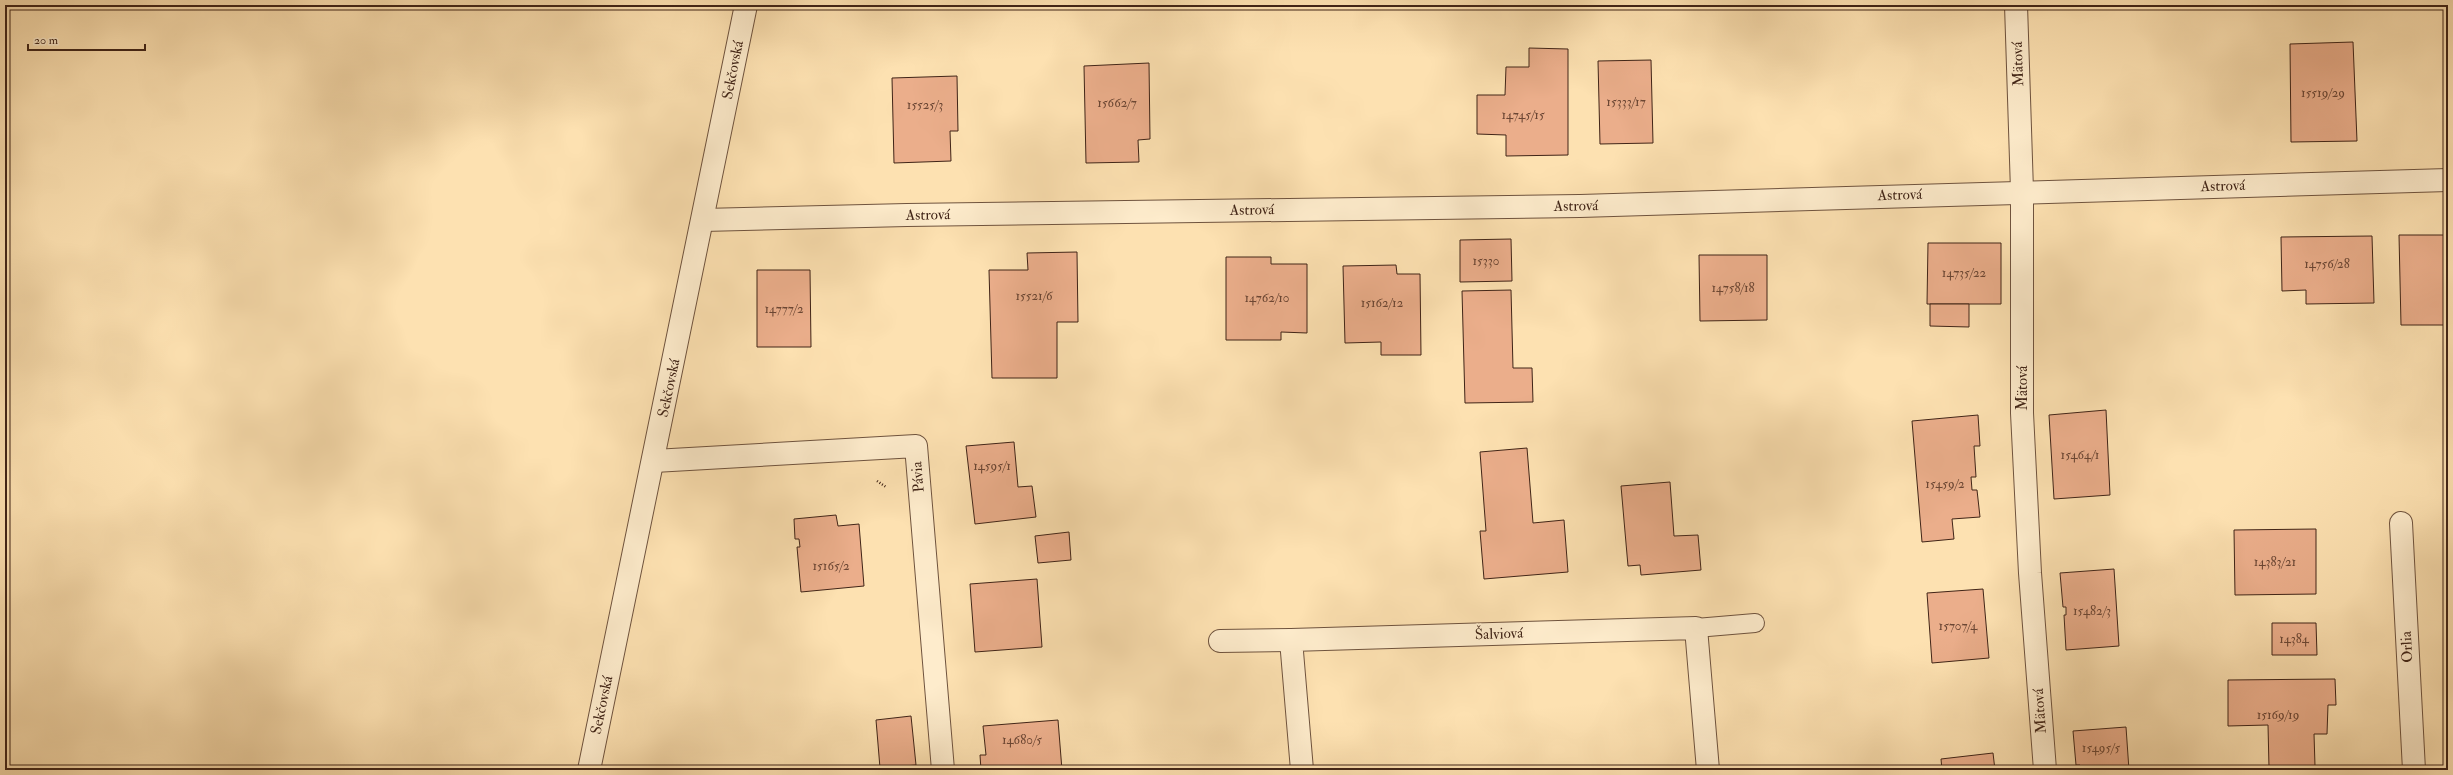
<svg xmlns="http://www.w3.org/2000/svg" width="2453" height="775" font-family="'IM FELL Double Pica',serif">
<rect width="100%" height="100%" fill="#fde1b1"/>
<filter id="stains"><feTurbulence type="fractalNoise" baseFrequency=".005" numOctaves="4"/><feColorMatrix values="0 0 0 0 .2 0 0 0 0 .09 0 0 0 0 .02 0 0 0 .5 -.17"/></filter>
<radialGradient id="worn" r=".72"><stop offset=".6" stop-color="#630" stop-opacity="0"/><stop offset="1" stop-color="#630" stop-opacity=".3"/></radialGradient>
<!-- building -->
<g fill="#ebae8b" stroke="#402417">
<polygon points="2353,42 2357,141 2291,142 2290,44"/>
<polygon points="1529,48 1568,49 1568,155 1506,156 1506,135 1477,134 1477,95 1505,95 1506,67 1529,67"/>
<polygon points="1651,60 1653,143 1600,144 1598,61"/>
<polygon points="1149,63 1150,139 1138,140 1139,162 1086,163 1084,66"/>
<polygon points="957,76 958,131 950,131 951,161 894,163 892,78"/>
<polygon points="2399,235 2448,235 2448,325 2401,325"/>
<polygon points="2372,236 2374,303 2306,304 2306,290 2282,291 2281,237"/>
<polygon points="1511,239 1512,281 1460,282 1460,240"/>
<polygon points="1928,243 2001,243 2001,304 1927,304"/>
<polygon points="1077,252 1078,322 1057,322 1057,378 992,378 989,270 1028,270 1027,253"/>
<polygon points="1699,255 1767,255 1767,320 1700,321"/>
<polygon points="1226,257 1271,257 1271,264 1307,264 1307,333 1281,332 1281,340 1226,340"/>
<polygon points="1396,265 1397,274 1420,274 1421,355 1381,355 1381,342 1345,343 1343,266"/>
<polygon points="757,270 810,270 811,347 757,347"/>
<polygon points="1511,290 1513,368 1532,368 1533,402 1465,403 1462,291"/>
<polygon points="1930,304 1969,304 1969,327 1930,326"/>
<polygon points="2106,410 2110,495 2054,499 2049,415"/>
<polygon points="1978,415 1980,446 1974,446 1976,477 1971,477 1972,490 1977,490 1980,517 1952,519 1954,539 1922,542 1912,421"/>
<polygon points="1014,442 1018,487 1032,486 1036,517 975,524 966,446"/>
<polygon points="1527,448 1533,523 1564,520 1568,572 1484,579 1480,531 1486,531 1480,452"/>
<polygon points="1670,482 1674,536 1698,535 1701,570 1641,575 1640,565 1628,566 1621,486"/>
<polygon points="836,515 838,526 859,524 864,586 801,592 797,547 800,547 799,539 795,539 794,519"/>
<polygon points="2316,529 2316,594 2235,595 2234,530"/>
<polygon points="1069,532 1071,560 1038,563 1035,536"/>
<polygon points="2114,569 2119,646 2066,650 2064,615 2066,615 2066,607 2063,607 2060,573"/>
<polygon points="1037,579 1042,647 975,652 970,584"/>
<polygon points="1983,589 1989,658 1932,663 1927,593"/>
<polygon points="2272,623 2316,623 2317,655 2272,655"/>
<polygon points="2335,679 2336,705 2328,705 2327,734 2314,734 2315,766 2269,767 2268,725 2228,726 2228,680"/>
<polygon points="911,716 916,765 880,768 876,720"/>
<polygon points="1058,720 1062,770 981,770 980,755 986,755 983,726"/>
<polygon points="2126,727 2129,770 2080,770 2080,765 2076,765 2073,731"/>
<polygon points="1993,753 1995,770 1942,770 1941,759"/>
</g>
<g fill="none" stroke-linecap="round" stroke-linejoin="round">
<!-- service casing -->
<g stroke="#6f533e" stroke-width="20">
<polyline id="service" points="1696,628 1755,623"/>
</g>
<!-- minor casing -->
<g stroke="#6f533e" stroke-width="24">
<g id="minor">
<polyline points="2016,5 2022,191 2022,413 2030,573 2045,770"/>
<polyline points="703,220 907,215 1580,206 2448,180"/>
<polyline points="654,461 916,446 943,770"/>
<polyline points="2401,523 2414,770"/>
<polyline points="1220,641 1291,640"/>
<polyline points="589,770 746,5"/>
<polyline points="1302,770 1291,640 1696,628 1708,770"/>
</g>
</g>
<!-- path -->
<polyline stroke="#402417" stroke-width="2.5" stroke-dasharray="1 2" stroke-linecap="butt" points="877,481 886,487"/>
<!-- service -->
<use href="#service" stroke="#feeccc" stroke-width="18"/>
<!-- minor -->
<use href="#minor" stroke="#feeccc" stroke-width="22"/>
</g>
<g text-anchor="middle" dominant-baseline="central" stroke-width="3.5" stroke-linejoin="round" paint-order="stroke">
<!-- number labels -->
<g font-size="13" fill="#6b4634">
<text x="2323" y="93">15519/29</text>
<text x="1626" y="102">15333/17</text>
<text x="1117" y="103">15662/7</text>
<text x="925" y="105">15525/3</text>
<text x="1523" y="115">14745/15</text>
<text x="1486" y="261">15330</text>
<text x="2327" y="264">14756/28</text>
<text x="1964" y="273">14735/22</text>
<text x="1733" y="288">14758/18</text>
<text x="1034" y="296">15521/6</text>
<text x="1267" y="298">14762/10</text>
<text x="1382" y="303">15162/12</text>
<text x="784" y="309">14777/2</text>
<text x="2080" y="455">15464/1</text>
<text x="992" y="466">14595/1</text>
<text x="1945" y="484">15459/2</text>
<text x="2275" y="562">14383/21</text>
<text x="831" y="566">15165/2</text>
<text x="2092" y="611">15482/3</text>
<text x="1958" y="626">15707/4</text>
<text x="2294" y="639">14384</text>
<text x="2278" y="715">15169/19</text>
<text x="1022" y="740">14680/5</text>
<text x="2101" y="748">15495/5</text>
</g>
<!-- street labels -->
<g font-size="15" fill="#402417" stroke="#feeccc">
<text transform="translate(2018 64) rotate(-92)">Mätová</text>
<text transform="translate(733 70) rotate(-79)">Sekčovská</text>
<text transform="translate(2223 186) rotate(-2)">Astrová</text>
<text transform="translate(1900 195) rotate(-2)">Astrová</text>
<text transform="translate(1576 206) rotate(-1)">Astrová</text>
<text transform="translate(1252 210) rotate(-1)">Astrová</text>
<text transform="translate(928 215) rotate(-1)">Astrová</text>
<text transform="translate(669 388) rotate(-78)">Sekčovská</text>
<text transform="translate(2022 388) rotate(-90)">Mätová</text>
<text transform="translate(918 477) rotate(-95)">Pávia</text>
<text transform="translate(1499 634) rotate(-2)">Šalviová</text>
<text transform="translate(2407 647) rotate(-93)">Orlia</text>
<text transform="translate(602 705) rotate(-78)">Sekčovská</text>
<text transform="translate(2040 711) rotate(-94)">Mätová</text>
</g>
</g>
<!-- margin -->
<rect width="2453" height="775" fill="none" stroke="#fde1b1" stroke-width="20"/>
<rect x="6" y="6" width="2441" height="763" fill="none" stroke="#402417" stroke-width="2"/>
<rect x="10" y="10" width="2433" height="755" fill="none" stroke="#402417"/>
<!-- scale -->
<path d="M28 44v6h117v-6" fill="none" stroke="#402417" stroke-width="2"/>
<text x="34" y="44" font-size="12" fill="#402417" stroke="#feeccc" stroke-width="3" paint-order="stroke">20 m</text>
<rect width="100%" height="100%" filter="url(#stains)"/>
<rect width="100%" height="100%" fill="url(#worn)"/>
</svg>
